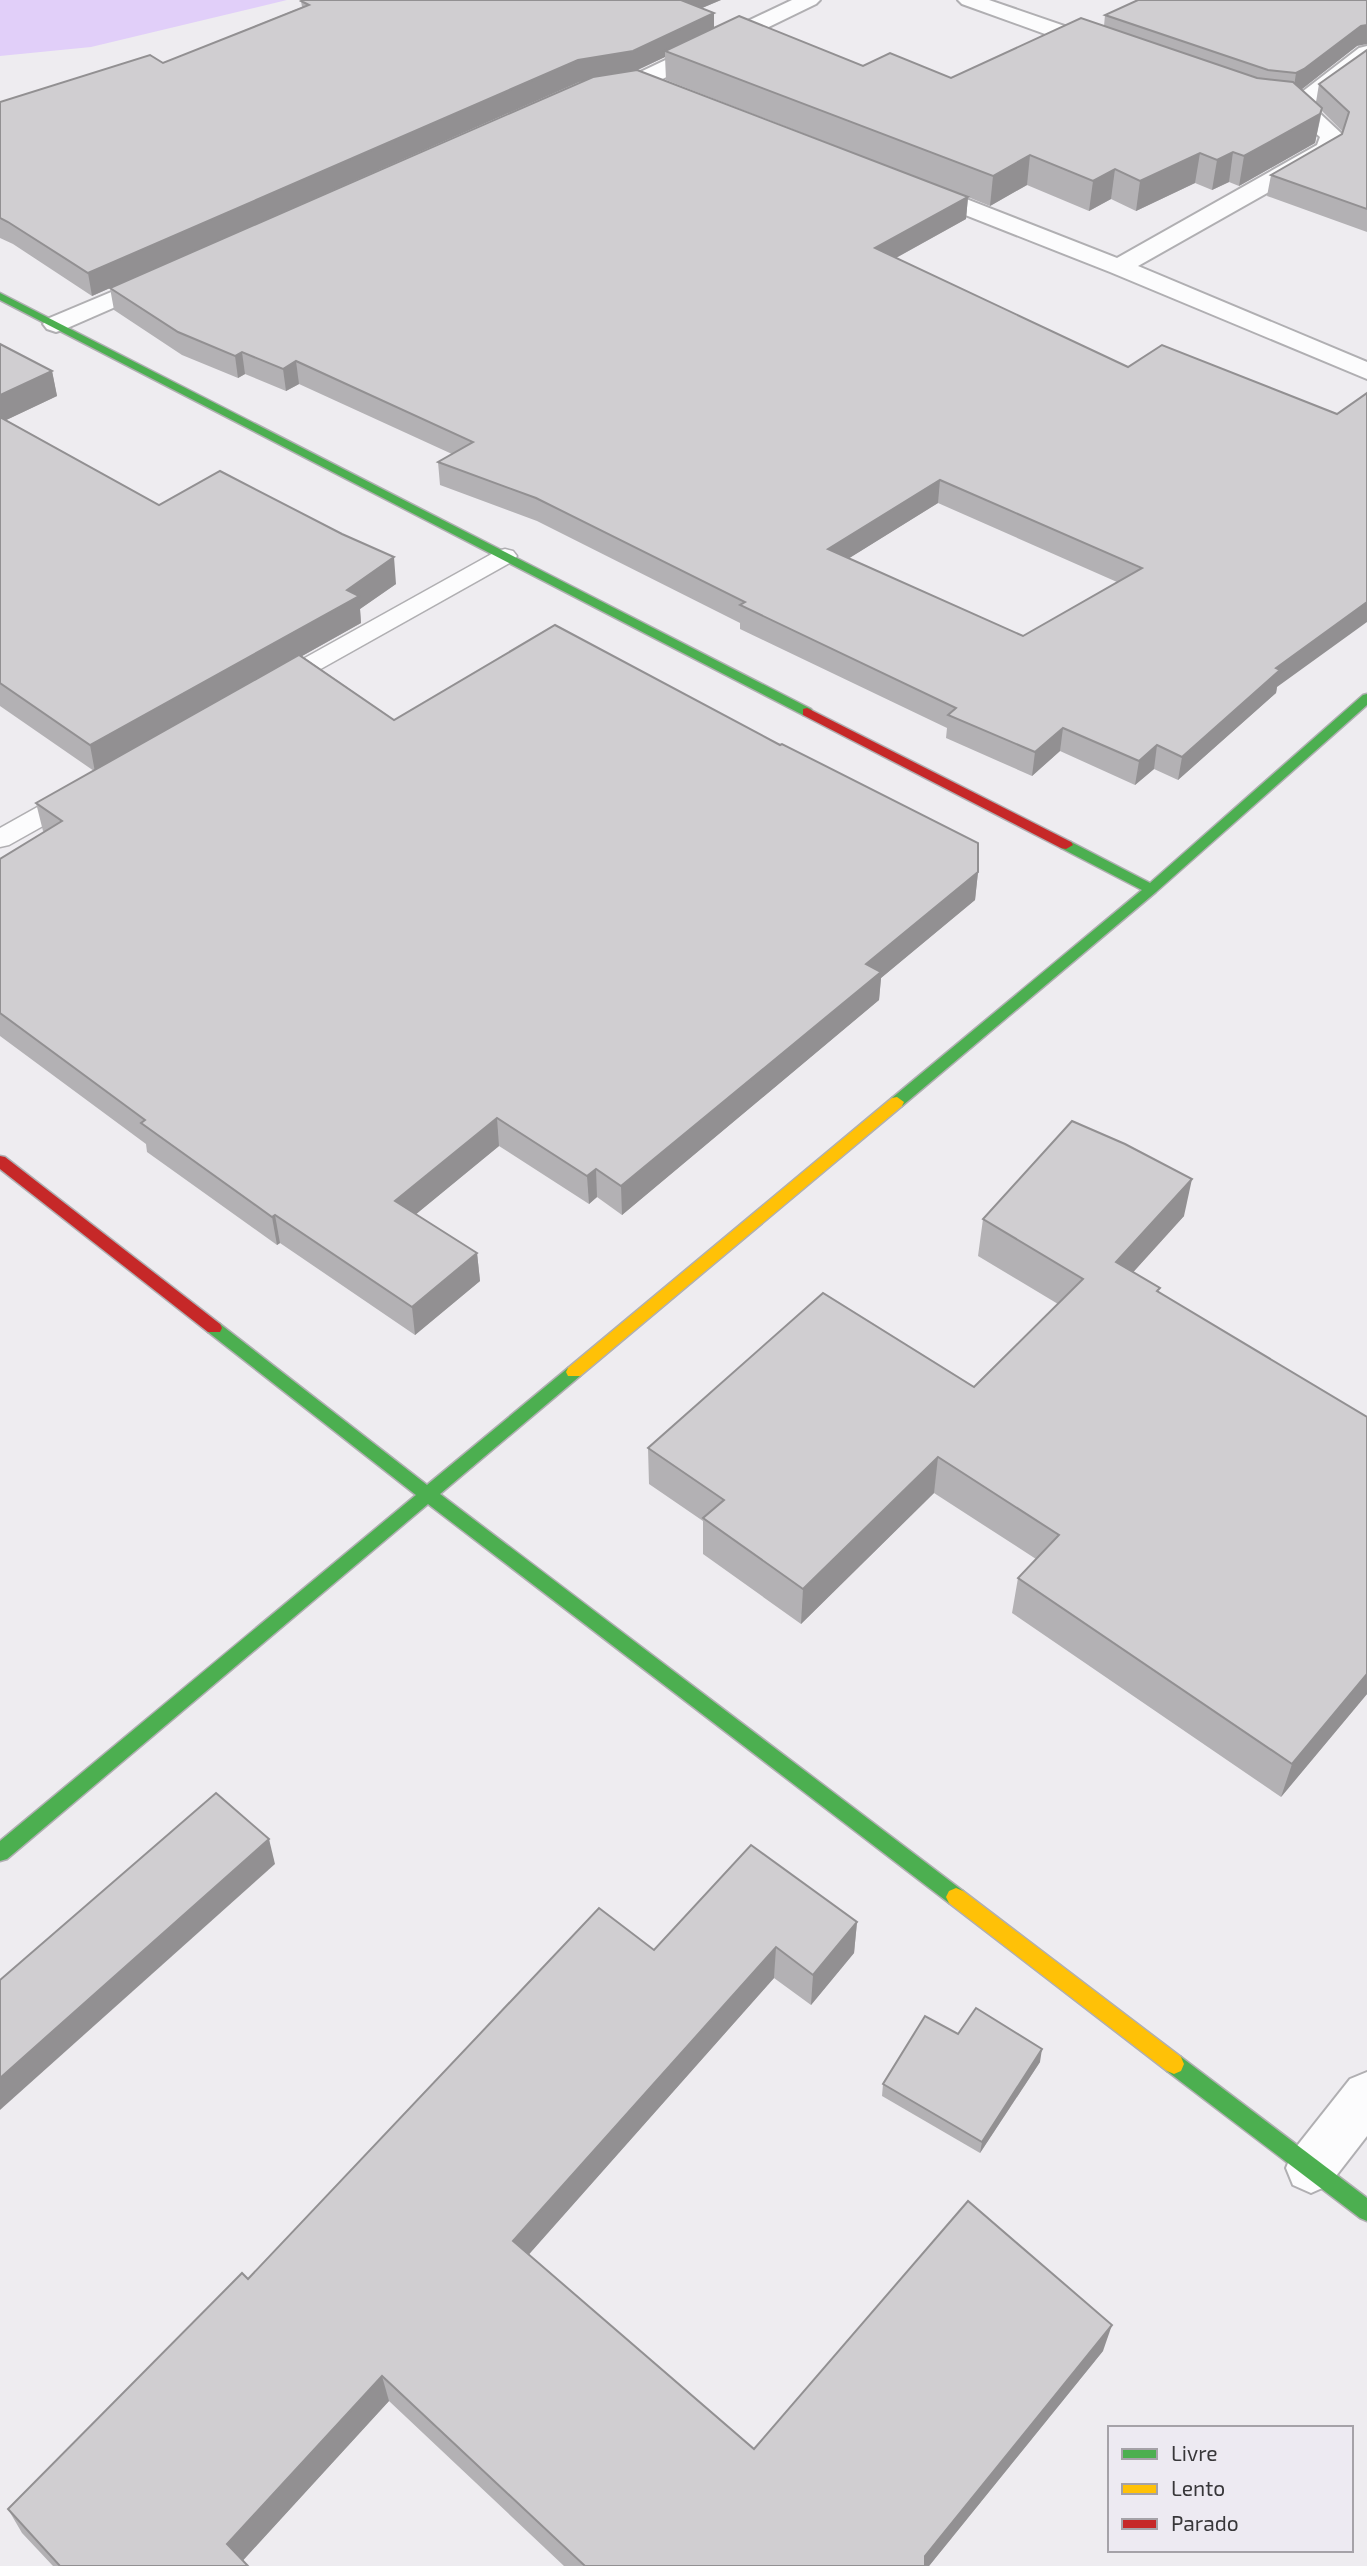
<svg xmlns="http://www.w3.org/2000/svg" width="1367" height="2566" font-family="'Exo 2',sans-serif">
<rect width="100%" height="100%" fill="#eeecf0"/>
<!-- water -->
<polygon fill="#e1cff9" points="0,0 287,0 91,47 0,56"/>
<g fill="none" stroke-linecap="round" stroke-linejoin="round">
<!-- lane casing -->
<g stroke="#b0afb2" stroke-width="3">
<g id="lane">
<polygon points="505,549 513,551 517,556 513,561 285,689 276,691 267,689 264,684 267,679 497,551"/>
<polygon points="75,789 84,791 88,797 84,803 9,845 0,847 0,828 66,791"/>
</g>
</g>
<!-- street casing -->
<g stroke="#b0afb2" stroke-width="4">
<g id="street">
<polygon points="792,0 820,0 816,4 648,86 602,94 594,92 591,87 594,82 634,75"/>
<polygon points="958,0 989,0 1111,42 1114,47 1111,52 1095,52 962,4"/>
<path d="M1367 46V64L1311 105 1343 135 1336 154 1138 266 1367 362V379L1110 272 912 194 908 189 912 184H928L1117 258 1317 145 1320 137 1288 109 1251 104 1248 99 1251 94C1268 90 1285 99 1302 92L1359 48Z"/>
<polygon points="159,272 168,274 171,279 168,284 65,329 56,332 47,329 43,324 47,319"/>
<polygon points="1367,2072 1367,2136 1329,2185 1311,2193 1293,2185 1286,2168 1293,2151 1350,2079"/>
</g>
</g>
<!-- fast casing -->
<g stroke="#b0afb2" stroke-width="3">
<g id="fast">
<polygon points="0,293 811,709 813,712 811,715 803,715 0,300"/>
<polygon points="1367,694 1367,705 1156,892 902,1106 892,1106 890,1102 892,1098 1142,890 1061,848 1061,842 1071,842 1150,883 1363,695"/>
<polygon points="214,1322 220,1324 427,1485 568,1368 580,1368 582,1372 580,1376 440,1494 963,1891 966,1897 963,1903 956,1906 949,1903 428,1504 7,1859 0,1861 0,1841 416,1495 208,1332 206,1328 208,1324"/>
<polygon points="1174,2054 1181,2057 1367,2198 1367,2221 1360,2218 1167,2071 1164,2064 1167,2057"/>
</g>
</g>
<!-- slow casing -->
<g stroke="#b0afb2" stroke-width="3">
<g id="slow">
<polygon points="897,1097 904,1102 902,1106 580,1376 568,1376 566,1372 568,1368 892,1098"/>
<polygon points="956,1888 963,1891 1181,2057 1184,2064 1181,2071 1174,2074 1167,2071 949,1903 946,1897 949,1891"/>
</g>
</g>
<!-- jam casing -->
<g stroke="#b0afb2" stroke-width="3">
<g id="jam">
<polygon points="807,708 1071,842 1073,845 1066,849 1061,848 803,715 803,709"/>
<polygon points="0,1156 5,1157 220,1324 222,1328 220,1332 208,1332 0,1169"/>
</g>
</g>
<!-- lane -->
<use href="#lane" fill="#fcfcfd" fill-rule="evenodd"/>
<!-- street -->
<use href="#street" fill="#fcfcfd" fill-rule="evenodd"/>
<!-- fast -->
<use href="#fast" fill="#4caf50" fill-rule="evenodd"/>
<!-- slow -->
<use href="#slow" fill="#ffc107" fill-rule="evenodd"/>
<!-- jam -->
<use href="#jam" fill="#c62828" fill-rule="evenodd"/>
</g>
<!-- wall -->
<g fill="#b3b1b4" fill-rule="evenodd">
<path d="M303 0H721L702 8 714 28 863 66 951 78 1104 26 1105 15 1357 46 1301 89 1316 102 1319 84 1367 50V232L1267 196 1271 175 1342 134 1343 132 1322 111 1315 143 1239 186 1229 182 1212 190 1195 183 1136 211 1111 199 1089 211 1027 185 990 206 968 197 966 219 896 258 1277 687 1276 693 1178 780 1154 769 1135 785 1060 751 1032 776 946 738 947 728 740 629V623L537 521 440 485 438 462 452 454 299 384 286 391 245 374 238 378 182 355 114 310 110 288 92 296 13 244 0 238V102L163 63 302 7 301 1ZM665 57 666 80 964 196 638 70ZM584 81 145 273 579 82ZM938 503 1117 582 1023 636 849 558Z"/>
<polygon points="0,344 52,371 57,396 6,420 159,505 396,584 360,609 361,623 302,656 394,720 978,872 975,900 881,978 879,1000 622,1215 597,1197 589,1204 499,1146 416,1214 477,1253 480,1281 415,1335 280,1243 277,1245 147,1152 146,1144 0,1036 0,859 44,832 43,831 36,803 94,771 0,706"/>
<polygon points="1184,1216 1133,1272 1159,1292 1367,1694 1281,1797 1012,1613 1018,1578 1036,1559 934,1493 801,1624 703,1554 703,1521 649,1484 648,1448 974,1387 1058,1304 978,1256 983,1219"/>
<polygon points="857,1922 854,1953 811,2005 774,1978 528,2255 754,2449 1103,2351 929,2566 564,2566 389,2401 243,2560 248,2566 53,2566 22,2533 8,2509 248,2279 654,1950"/>
<polygon points="958,2034 1040,2062 980,2153 882,2096 883,2084"/>
</g>
<!-- shaded-wall -->
<g fill="#929092">
<polygon points="676,0 721,0 676,19"/>
<polygon points="714,13 714,34 665,51 665,57 633,72 579,82 92,296 88,273 578,60"/>
<polygon points="1367,25 1367,44 1357,46 1301,90 1293,93 1296,73 1361,26"/>
<polygon points="1322,108 1315,143 1239,186 1244,156"/>
<polygon points="1233,152 1229,182 1212,190 1217,160"/>
<polygon points="1200,153 1195,183 1136,211 1140,181"/>
<polygon points="1030,155 1027,185 990,206 993,176"/>
<polygon points="1115,169 1111,199 1089,211 1093,181"/>
<polygon points="968,197 966,219 874,270 875,248"/>
<polygon points="242,352 245,374 238,378 235,356"/>
<polygon points="296,361 299,384 286,391 283,369"/>
<polygon points="52,371 57,396 0,423 0,395"/>
<polygon points="940,480 938,503 827,572 828,549"/>
<polygon points="394,557 396,584 360,609 361,623 95,772 90,745 347,590"/>
<polygon points="1367,602 1367,622 1277,687 1276,693 1178,780 1182,757 1276,668"/>
<polygon points="1063,728 1060,751 1032,776 1035,752"/>
<polygon points="1157,745 1154,769 1135,785 1139,761"/>
<polygon points="978,872 975,900 881,978 879,1000 622,1215 621,1186 866,964"/>
<polygon points="497,1118 499,1146 398,1229 395,1201"/>
<polygon points="596,1169 597,1197 589,1204 587,1176"/>
<polygon points="1192,1179 1184,1216 1109,1299 1116,1262"/>
<polygon points="275,1215 280,1243 277,1245 272,1217"/>
<polygon points="477,1253 480,1281 415,1335 412,1307"/>
<polygon points="938,1457 934,1493 801,1624 803,1589"/>
<polygon points="1367,1674 1367,1694 1281,1797 1292,1764"/>
<polygon points="269,1839 275,1864 0,2110 0,2078"/>
<polygon points="857,1922 854,1953 811,2005 813,1975"/>
<polygon points="776,1947 774,1978 516,2269 513,2241"/>
<polygon points="1042,2049 1040,2062 980,2153 982,2142"/>
<polygon points="1112,2325 1103,2351 929,2566 922,2566 925,2556"/>
<polygon points="382,2376 389,2401 238,2566 227,2544"/>
</g>
<!-- building -->
<g fill="#d0ced1" stroke="#929092" stroke-width="2" fill-rule="evenodd">
<polygon points="303,0 681,0 714,13 633,51 578,60 88,273 8,222 0,218 0,102 150,55 163,63 309,5 301,1"/>
<polygon points="1138,0 1367,0 1367,25 1361,26 1304,69 1296,73 1268,70 1105,15"/>
<polygon points="739,16 863,66 890,53 951,78 1081,18 1257,78 1293,82 1322,108 1320,114 1244,156 1233,152 1217,160 1200,153 1140,181 1115,169 1093,181 1030,155 993,176 665,51"/>
<polygon points="1367,50 1367,209 1271,175 1342,134 1349,112 1319,84"/>
<path d="M637 70 968 197 875 248 1128 367 1162 345 1337 414 1367 393V602L1276 668 1280 670 1182 757 1157 745 1139 761 1063 728 1035 752 948 715 956 708 740 605 745 602 536 498 438 462 473 442 296 361 283 369 242 352 235 356 178 332 110 288 593 77ZM940 480 1142 568 1023 636 828 549Z"/>
<polygon points="0,344 52,371 0,395"/>
<polygon points="0,417 159,505 220,471 342,534 394,557 347,590 359,596 90,745 0,683"/>
<polygon points="555,625 780,745 782,744 978,843 978,872 866,964 881,972 621,1186 596,1169 587,1176 497,1118 395,1201 477,1253 412,1307 275,1215 272,1217 141,1123 145,1120 0,1013 0,859 62,821 36,803 299,655 394,720"/>
<polygon points="1072,1121 1125,1144 1192,1179 1116,1262 1160,1288 1157,1291 1367,1417 1367,1674 1292,1764 1018,1578 1059,1535 938,1457 803,1589 703,1518 724,1500 648,1448 823,1293 974,1387 1083,1279 983,1219"/>
<polygon points="216,1793 269,1839 0,2078 0,1980"/>
<polygon points="751,1845 857,1922 813,1975 776,1947 513,2241 754,2449 968,2201 1112,2325 925,2556 925,2566 585,2566 382,2376 227,2544 248,2566 60,2566 8,2509 242,2273 248,2279 599,1908 654,1950"/>
<polygon points="976,2008 1042,2049 982,2142 883,2084 925,2016 958,2034"/>
</g>
<!-- legend -->
<rect x="1108" y="2426" width="245" height="126" fill="#edeaf2" stroke="#a5a2a8" stroke-width="2"/>
<rect x="1122" y="2449" width="35" height="10" fill="#4caf50" stroke="#a5a2a8" stroke-width="2"/>
<text x="1171" y="2461" font-size="21" fill="#38373a">Livre</text>
<rect x="1122" y="2484" width="35" height="10" fill="#ffc107" stroke="#a5a2a8" stroke-width="2"/>
<text x="1171" y="2496" font-size="21" fill="#38373a">Lento</text>
<rect x="1122" y="2519" width="35" height="10" fill="#c62828" stroke="#a5a2a8" stroke-width="2"/>
<text x="1171" y="2531" font-size="21" fill="#38373a">Parado</text>
</svg>
